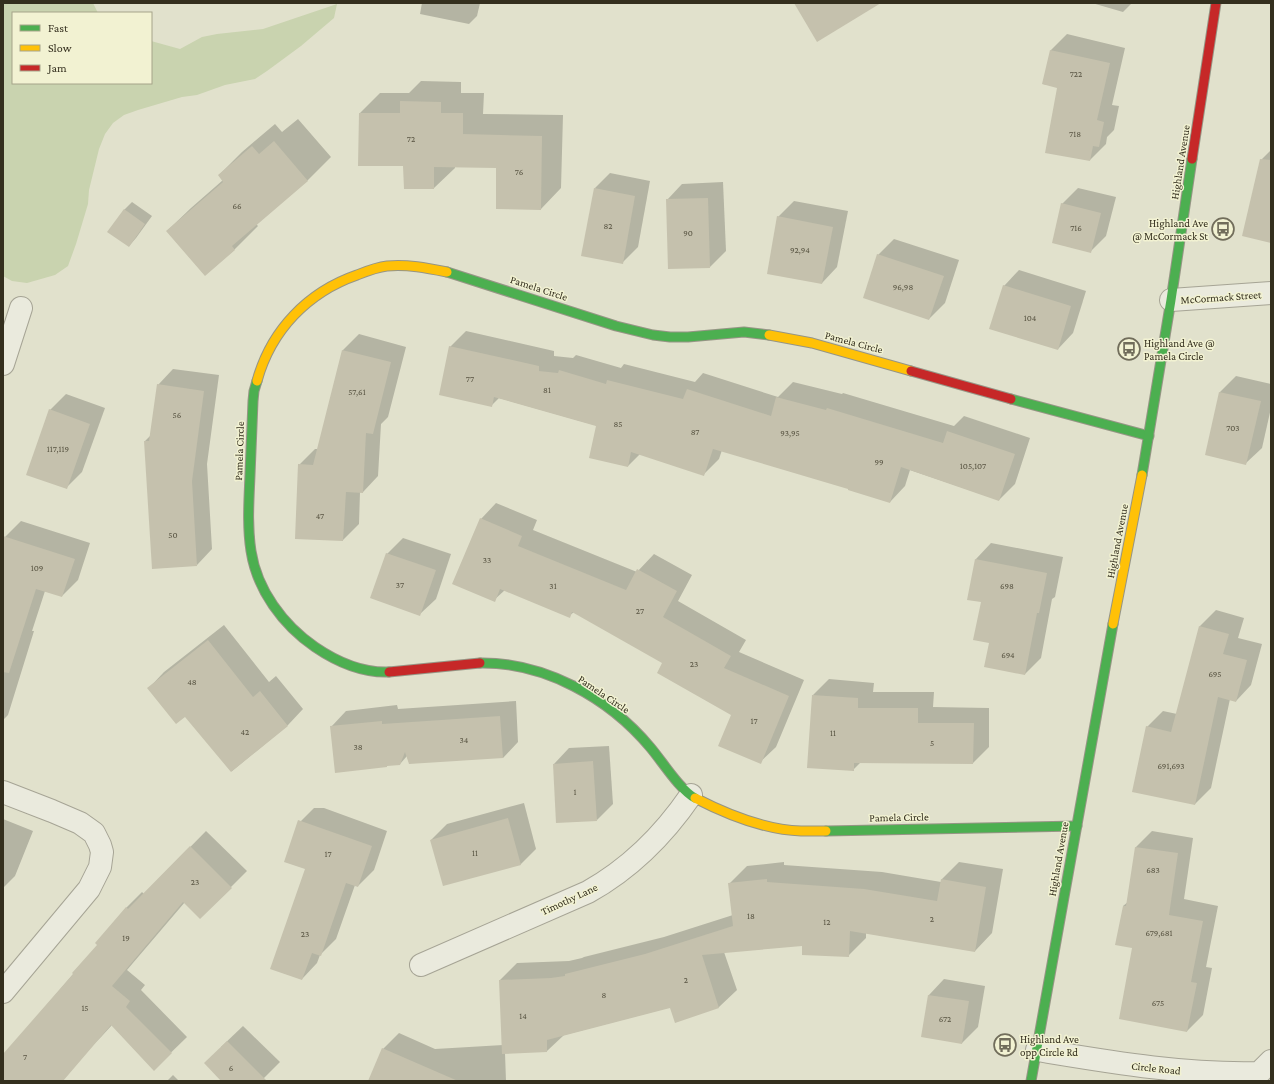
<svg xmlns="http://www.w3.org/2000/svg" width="1274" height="1084" font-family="'Crimson Pro',serif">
<rect width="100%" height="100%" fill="#e1e1cc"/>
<!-- green -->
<polygon fill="#c9d3af" points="3,3 93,3 98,13 13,13 13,83 151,83 151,41 180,49 202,37 217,34 263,29 337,4 334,18 301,46 267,71 255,79 225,85 197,95 182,97 138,110 124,115 113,123 105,134 99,149 89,190 88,204 76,244 68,266 55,275 27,283 12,281 3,276"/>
<!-- shadow -->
<g fill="#0003">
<polygon points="422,3 480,3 477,16 469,24 420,14"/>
<polygon points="1092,3 1132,3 1123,12"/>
<polygon points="1067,34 1125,48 1112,105 1119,106 1114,130 1107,137 1106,144 1090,160 1059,87 1043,84 1051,50"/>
<polygon points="421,81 461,82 461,93 484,93 483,114 563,115 561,188 541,209 497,167 455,166 455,168 434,188 404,165 360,113 380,93 409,93"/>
<polygon points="298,119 331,157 308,180 256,224 258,226 235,249 205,275 167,231 191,208 223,180 219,175 242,152 275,124 282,132"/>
<polygon points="1271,150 1271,242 1261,160"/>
<polygon points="610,173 650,181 638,247 622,263 595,188"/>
<polygon points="723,182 726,251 710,267 667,200 682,184"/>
<polygon points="1078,188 1116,197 1106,236 1091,251 1062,204"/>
<polygon points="794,201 848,211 837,267 822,283 778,217"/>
<polygon points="132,202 152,216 136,238 129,246 124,210"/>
<polygon points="894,239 959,260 945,303 929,319 878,255"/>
<polygon points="1019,270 1086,291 1073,333 1058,349 1004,286"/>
<polygon points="466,331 554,351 554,356 573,358 576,355 621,368 624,364 695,382 703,373 778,397 793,382 842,394 843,393 954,426 964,416 1030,438 1015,484 999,500 910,470 905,486 890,502 849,488 722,450 719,459 704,474 640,454 628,466 598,426 499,398 491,406 450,347"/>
<polygon points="359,334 406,347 388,417 381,424 378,476 363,492 360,492 359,524 343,540 299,465 315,449 318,449 343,350"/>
<polygon points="173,369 219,375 207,464 212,549 197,565 145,441 151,435 158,385"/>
<polygon points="1236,376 1271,384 1271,408 1262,448 1246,463 1206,454 1220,392"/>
<polygon points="66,394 105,408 82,472 66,488 50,410"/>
<polygon points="496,503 537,520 533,530 637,572 654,554 692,575 678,601 746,640 739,652 804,680 776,747 760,762 732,715 664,663 574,612 569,616 505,590 494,600 481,519"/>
<polygon points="21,521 90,543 78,580 62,596 45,591 32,631 34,631 8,715 3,720 3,544 5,537"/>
<polygon points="403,538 451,554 436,599 420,614 387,554"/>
<polygon points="991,543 1063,557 1055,597 1052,599 1041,658 1025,674 990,642 982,602 976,559"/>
<polygon points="1216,610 1244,618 1238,638 1262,644 1251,685 1236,701 1230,699 1211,788 1195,804 1147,727 1163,711 1177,714 1200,626"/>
<polygon points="224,625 269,682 276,676 303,709 288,725 232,771 185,715 149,688 164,672"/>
<polygon points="829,679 874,683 873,692 934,692 933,707 989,708 989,747 973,763 861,762 853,770 813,695"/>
<polygon points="516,701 518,742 503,758 407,756 400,764 389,764 387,766 331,727 346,711 397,705 398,709"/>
<polygon points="609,746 613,804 597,820 554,764 569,748"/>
<polygon points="524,803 536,849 520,865 431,840 447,824"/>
<polygon points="314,808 324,808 387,831 374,870 358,886 355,885 336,939 320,955 317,963 302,979 306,868 298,824"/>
<polygon points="3,819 33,831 15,876 3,888"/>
<polygon points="206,831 247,871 200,918 185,902 127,970 145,985 141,990 187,1037 154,1069 112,1025 101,1037 56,1081 3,1081 3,1056 99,944 126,908 142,892 144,894"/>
<polygon points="1152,831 1193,838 1184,899 1218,906 1206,967 1212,968 1203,1015 1187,1031 1134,947 1123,906 1128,902 1136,847"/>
<polygon points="784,862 784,865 882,872 941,882 942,879 959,862 1003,869 992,933 975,951 866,933 866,938 848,956 803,945 724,952 737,990 719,1007 676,1021 671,1007 564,1035 547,1051 505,1053 506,1081 369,1081 383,1049 399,1033 435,1049 503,1045 500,980 517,963 569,961 582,958 584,957 664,937 733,915 729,884 747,866"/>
<polygon points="944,979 985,986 978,1027 962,1043 922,1036 929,995"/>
<polygon points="243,1026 280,1062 261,1081 223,1081 221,1047"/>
<polygon points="173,1075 179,1081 167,1081"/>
</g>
<!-- building -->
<g fill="#c5c1ad">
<polygon points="794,3 881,3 817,42"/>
<polygon points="1050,50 1110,63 1097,120 1104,122 1099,147 1093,146 1090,161 1045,153 1057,88 1042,84"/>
<polygon points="400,101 441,102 441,113 463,113 463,134 542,136 541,210 496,209 496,168 434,167 434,189 404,189 403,166 358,166 359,113 400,113"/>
<polygon points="274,141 308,181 232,246 235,250 205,276 166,231 223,182 218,175 252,146 259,154"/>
<polygon points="1260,159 1271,160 1271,243 1242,236"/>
<polygon points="594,188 635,196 623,264 581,256"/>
<polygon points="708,198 710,268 668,269 666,199"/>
<polygon points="1061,203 1101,213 1091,253 1052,243"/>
<polygon points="124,209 145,224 129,247 107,232"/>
<polygon points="777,216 833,227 822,284 767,274"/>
<polygon points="877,254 944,276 929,320 863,298"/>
<polygon points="1003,285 1071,306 1058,350 989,329"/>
<polygon points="449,346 539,366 539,371 558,373 559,370 606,384 607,380 683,399 687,389 771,416 776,397 826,410 827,408 943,443 947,431 1015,454 999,501 901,467 890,503 848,490 848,489 713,449 704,476 631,452 628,467 589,458 596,426 494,397 492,407 439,395"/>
<polygon points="342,350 391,362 373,434 366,433 363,493 346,492 343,541 295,539 298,464 313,465"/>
<polygon points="157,384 204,391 192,481 197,566 152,569 144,441 149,441"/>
<polygon points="1219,392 1261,401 1246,465 1205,455"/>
<polygon points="49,409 90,424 67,489 26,475"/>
<polygon points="480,518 522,536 518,546 626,590 637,569 677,591 663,617 731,656 724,668 789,696 761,764 718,746 731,715 657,673 662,663 572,612 570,618 500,589 495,602 452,584"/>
<polygon points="3,536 75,559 62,597 36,589 9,673 3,672"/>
<polygon points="386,553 436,570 420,616 370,598"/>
<polygon points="975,559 1047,573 1039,613 1037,613 1025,675 984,667 989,643 973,640 981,602 967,600"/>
<polygon points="1199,626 1229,634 1223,654 1247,660 1236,702 1218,697 1195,805 1132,792 1146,726 1171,732"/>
<polygon points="208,640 253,697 260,691 288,726 231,772 185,717 176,724 147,688"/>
<polygon points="812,695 858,698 858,708 918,708 918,723 974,723 973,764 854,763 854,771 807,768"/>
<polygon points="500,716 503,758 409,764 405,752 400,765 387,766 387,767 335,773 330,726 382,721 382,724"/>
<polygon points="593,761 597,821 556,823 553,764"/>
<polygon points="508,818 521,865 443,886 430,840"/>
<polygon points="298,820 372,846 358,887 346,883 321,956 312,953 302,980 270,969 305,869 284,862"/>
<polygon points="190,846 232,888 200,919 183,902 112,986 130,1001 126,1007 172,1053 154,1071 111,1025 63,1081 3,1081 3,1054 73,974 72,973 97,945 95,943 126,907 128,909"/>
<polygon points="1135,847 1178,853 1169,915 1203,921 1191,982 1197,983 1187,1032 1119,1019 1132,948 1115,945 1123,906 1126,906"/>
<polygon points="767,879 767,882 864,889 937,901 941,879 986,887 975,952 850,931 849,957 802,955 802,946 702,955 719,1008 675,1023 670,1008 547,1040 547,1052 502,1054 499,980 551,978 565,976 565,974 645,954 733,926 728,883"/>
<polygon points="928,995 969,1001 962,1044 921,1037"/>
<polygon points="227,1041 267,1081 221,1081 204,1063"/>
<polygon points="382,1048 458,1081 368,1081"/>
</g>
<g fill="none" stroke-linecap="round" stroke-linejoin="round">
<!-- street casing -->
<g stroke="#a6a495" stroke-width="24">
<g id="street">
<polyline points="1171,300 1271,293"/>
<polyline points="3,364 21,308"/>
<polyline points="3,792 52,811 80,823 94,833 100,845 102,852 100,867 89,889 3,992"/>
<path d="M421 965 588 892C631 868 663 836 691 795"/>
<path d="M1037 1050C1110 1062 1184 1075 1259 1073L1271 1061"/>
</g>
</g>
<!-- fast casing -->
<g stroke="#969585" stroke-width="11">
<g id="fast">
<polyline points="447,272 616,326 653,335 670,337 688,337 744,332 769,335"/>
<path d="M257 381 254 391 253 401C252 426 251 450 250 475 249 500 247 525 251 551 257 590 283 625 315 647 337 662 363 673 389 672"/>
<polyline points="1011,399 1149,436"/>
<polyline points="1142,475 1171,300 1192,159"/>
<path d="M480 663C545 662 609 698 650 747 662 761 680 790 695 798"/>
<polyline points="826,831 1077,826"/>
<polyline points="1031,1081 1113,624"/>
</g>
</g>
<!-- slow casing -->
<g stroke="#969585" stroke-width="11">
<g id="slow">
<polyline points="769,335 812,343 911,371"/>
<path d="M257 381C271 330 308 292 357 275 367 271 377 267 387 266 407 264 427 268 447 272"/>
<polyline points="1113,624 1142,475"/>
<path d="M695 798C726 814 765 830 801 831 809 831 818 831 826 831"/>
</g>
</g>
<!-- jam casing -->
<g stroke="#969585" stroke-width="11">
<g id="jam">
<polyline points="1192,159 1216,3"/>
<polyline points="911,371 1011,399"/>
<polyline points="389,672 480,663"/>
</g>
</g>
<!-- street -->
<use href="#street" stroke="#eaeadd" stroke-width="22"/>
<!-- fast -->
<use href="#fast" stroke="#4caf50" stroke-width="9"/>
<!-- slow -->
<use href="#slow" stroke="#ffc107" stroke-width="9"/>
<!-- jam -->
<use href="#jam" stroke="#c62828" stroke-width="9"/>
</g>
<!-- icons -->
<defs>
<g id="bus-ring" transform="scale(1.15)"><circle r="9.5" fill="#f2f2d2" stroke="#716d5b" stroke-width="1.5"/><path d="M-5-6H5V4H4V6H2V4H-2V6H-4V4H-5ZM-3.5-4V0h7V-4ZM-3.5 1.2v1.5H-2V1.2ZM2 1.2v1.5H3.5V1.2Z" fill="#716d5b"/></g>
</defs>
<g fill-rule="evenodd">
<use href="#bus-ring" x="1223" y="229"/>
<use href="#bus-ring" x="1129" y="349"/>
<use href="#bus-ring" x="1005" y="1045"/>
</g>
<g text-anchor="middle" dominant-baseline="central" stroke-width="3" stroke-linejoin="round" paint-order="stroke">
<!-- number labels -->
<g font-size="9" fill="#585442">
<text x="1076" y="74">722</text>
<text x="1075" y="134">718</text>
<text x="411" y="139">72</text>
<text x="519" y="172">76</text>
<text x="237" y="206">66</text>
<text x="608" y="226">82</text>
<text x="1076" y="228">716</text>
<text x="688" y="233">90</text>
<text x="800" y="250">92,94</text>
<text x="903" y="287">96,98</text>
<text x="1030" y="318">104</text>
<text x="470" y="379">77</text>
<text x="547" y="390">81</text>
<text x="357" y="392">57,61</text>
<text x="177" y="415">56</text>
<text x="618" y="424">85</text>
<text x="1233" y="428">703</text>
<text x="695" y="432">87</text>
<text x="790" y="433">93,95</text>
<text x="58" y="449">117,119</text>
<text x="879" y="462">99</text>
<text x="973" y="466">105,107</text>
<text x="320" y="516">47</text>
<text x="173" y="535">50</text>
<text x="487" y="560">33</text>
<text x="37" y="568">109</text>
<text x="400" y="585">37</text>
<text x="553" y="586">31</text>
<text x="1007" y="586">698</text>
<text x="640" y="611">27</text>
<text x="1008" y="655">694</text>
<text x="694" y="664">23</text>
<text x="1215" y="674">695</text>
<text x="192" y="682">48</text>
<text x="754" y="721">17</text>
<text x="245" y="732">42</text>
<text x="833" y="733">11</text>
<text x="464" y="740">34</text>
<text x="932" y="743">5</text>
<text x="358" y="747">38</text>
<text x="1171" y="766">691,693</text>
<text x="575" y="792">1</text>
<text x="475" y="853">11</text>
<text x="328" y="854">17</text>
<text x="1153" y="870">683</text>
<text x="195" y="882">23</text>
<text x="751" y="916">18</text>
<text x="932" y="919">2</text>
<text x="827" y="922">12</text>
<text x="1159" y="933">679,681</text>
<text x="305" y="934">23</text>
<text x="126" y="938">19</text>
<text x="686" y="980">2</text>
<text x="604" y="995">8</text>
<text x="1158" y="1003">675</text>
<text x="85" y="1008">15</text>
<text x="523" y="1016">14</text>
<text x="945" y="1019">672</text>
<text x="25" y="1057">7</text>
<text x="231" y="1068">6</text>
</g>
<!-- street labels -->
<g font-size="11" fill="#342f1e" stroke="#f2f2d2">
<text transform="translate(1180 162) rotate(-81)">Highland Avenue</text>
<text transform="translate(539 288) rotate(18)">Pamela Circle</text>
<text transform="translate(1221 297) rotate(-4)">McCormack Street</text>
<text transform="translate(854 342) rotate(15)">Pamela Circle</text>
<text transform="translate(239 451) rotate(-88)">Pamela Circle</text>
<text transform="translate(1117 541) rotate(-79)">Highland Avenue</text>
<text transform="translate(604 694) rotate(34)">Pamela Circle</text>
<text transform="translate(899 817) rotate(-1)">Pamela Circle</text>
<text transform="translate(1058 859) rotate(-80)">Highland Avenue</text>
<text transform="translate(569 899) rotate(-25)">Timothy Lane</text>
<text transform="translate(1156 1068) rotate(6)">Circle Road</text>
</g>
<!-- poi labels -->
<g font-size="11" fill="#342f1e" stroke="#f2f2d2" text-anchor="start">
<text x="1208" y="223" text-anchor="end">Highland Ave<tspan x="1208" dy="13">@ McCormack St</tspan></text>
<text x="1144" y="343">Highland Ave @<tspan x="1144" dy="13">Pamela Circle</tspan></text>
<text x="1020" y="1039">Highland Ave<tspan x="1020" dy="13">opp Circle Rd</tspan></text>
</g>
</g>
<!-- border -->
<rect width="1274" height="1084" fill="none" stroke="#342f1e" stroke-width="8"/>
<!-- legend -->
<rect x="12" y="12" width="140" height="72" fill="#f2f2d2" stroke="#a6a48a"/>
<rect x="20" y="25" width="20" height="6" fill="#4caf50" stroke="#a6a48a"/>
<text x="48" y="32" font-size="12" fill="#342f1e">Fast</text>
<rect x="20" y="45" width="20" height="6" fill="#ffc107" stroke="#a6a48a"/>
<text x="48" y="52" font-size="12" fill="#342f1e">Slow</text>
<rect x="20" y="65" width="20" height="6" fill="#c62828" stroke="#a6a48a"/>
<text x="48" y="72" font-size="12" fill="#342f1e">Jam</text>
</svg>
